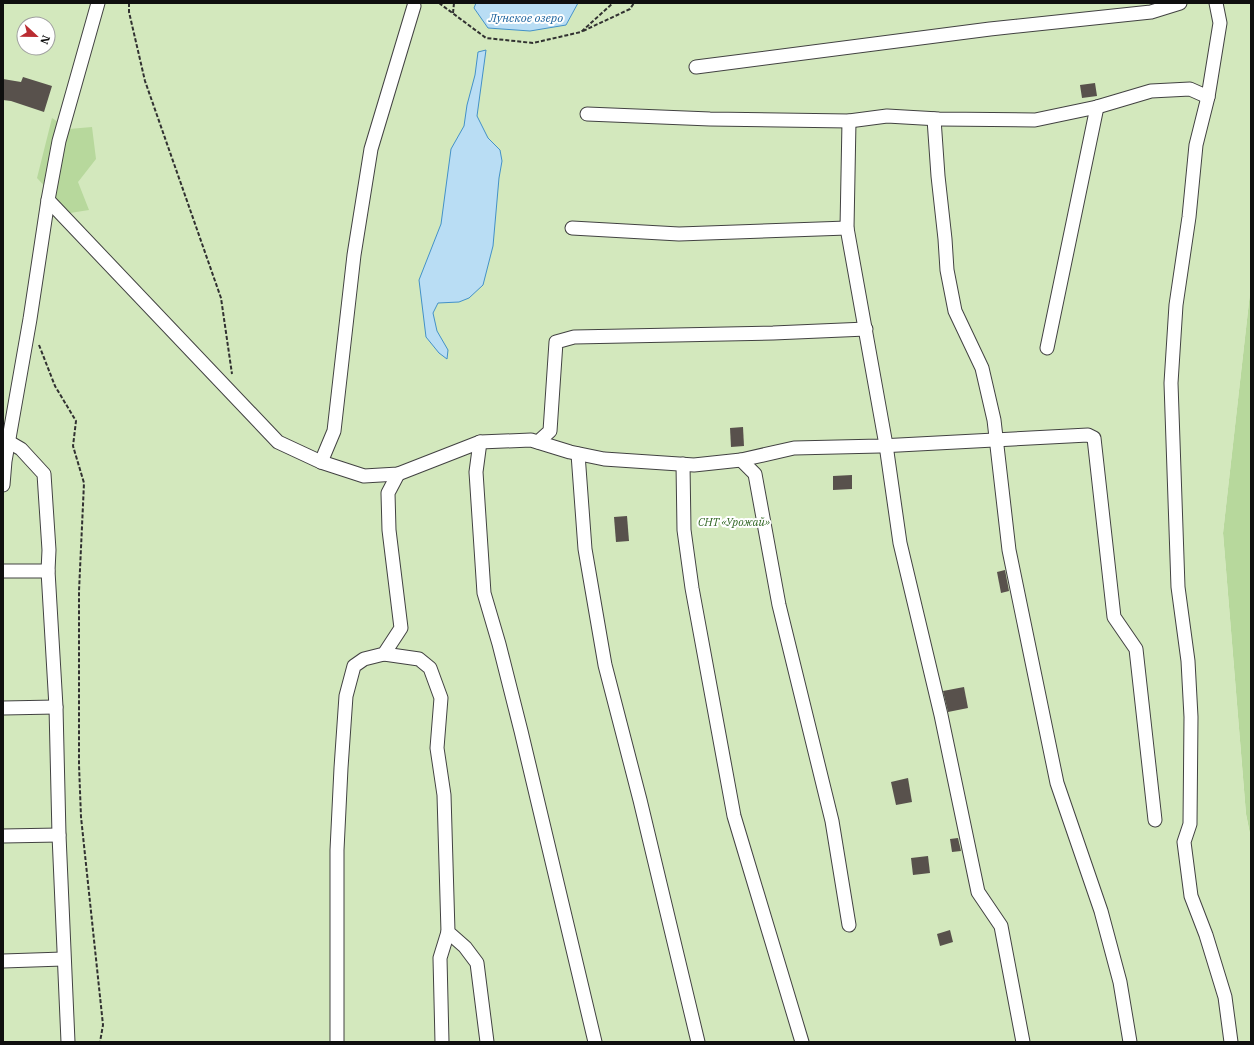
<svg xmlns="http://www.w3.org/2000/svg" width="1254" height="1045" font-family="'IBM Plex Serif',serif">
<rect width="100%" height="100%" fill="#fefcf2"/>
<!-- green -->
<path fill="#d3e8bd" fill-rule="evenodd" d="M3 3H476L474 8 566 25 578 3H1251V284L1223 533 1246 814 1251 839V1042H3ZM24 24H48V48H24Z"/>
<!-- forest -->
<g fill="#b7d89c">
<polygon points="52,118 69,129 92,127 96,159 78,182 89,210 70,213 37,178"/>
<polygon points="1251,284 1251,839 1246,814 1223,533"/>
</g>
<!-- water -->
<g fill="#b9ddf4" stroke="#4391c8">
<polygon points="476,3 578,3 566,25 530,31 488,28 474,8"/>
<polygon points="486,50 477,116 488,138 500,150 502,161 499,178 493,246 483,285 469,298 459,302 438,303 433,313 437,331 448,350 447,359 439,353 426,337 419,280 441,224 451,149 464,126 467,105 475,75 478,52"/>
</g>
<!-- building -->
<g fill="#58514c">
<polygon points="23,77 52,86 44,112 11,101 3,100 3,79 21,82"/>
<polygon points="1095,83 1097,96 1082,98 1080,85"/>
<polygon points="743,427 744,446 731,447 730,428"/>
<polygon points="852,475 852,489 833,490 833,476"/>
<polygon points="627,516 629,541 616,542 614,517"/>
<polygon points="1005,570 1009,591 1001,593 997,572"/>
<polygon points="964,687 968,708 948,712 943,691"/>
<polygon points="908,778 912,802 896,805 891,782"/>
<polygon points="958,838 961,851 952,852 950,839"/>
<polygon points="928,856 930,873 913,875 911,858"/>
<polygon points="950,930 953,942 940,946 937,934"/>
</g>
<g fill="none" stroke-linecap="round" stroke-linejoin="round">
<!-- street casing -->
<g stroke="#424242" stroke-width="15">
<g id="street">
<polyline points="1216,3 1220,23 1208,97 1196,145 1189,217 1176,305 1171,383 1178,587 1188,661 1191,717 1190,824 1184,842 1191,896 1206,935 1225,997 1231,1042"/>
<polyline points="696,67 990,29 1151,12 1180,3"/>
<polyline points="587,114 710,119 849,121 887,116 939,119 1035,120 1097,107 1151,91 1190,89 1208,97"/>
<polyline points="934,119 938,176 945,239 947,270 955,311 982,368 994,420 1009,550 1057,783 1101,911 1120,982 1130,1042"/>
<polyline points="849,121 847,228 886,445 900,543 941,715 978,892 1001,926 1023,1042"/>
<polyline points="48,200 278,442 321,462 364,476 398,474 480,442 531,440 570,452 604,459 694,465 741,460 794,448 880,446 1088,435 1094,438 1114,617 1136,649 1155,820"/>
<polyline points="572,228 679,234 847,228"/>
<polyline points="1047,348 1097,107"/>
<polyline points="480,442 476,472 484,593 499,644 521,731 595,1042"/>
<polyline points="538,442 550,431 556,342 574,337 773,333 866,329"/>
<polyline points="3,443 9,442 21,449 44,474 49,550 48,571 56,707 59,835 68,1042"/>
<polyline points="578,454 585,549 605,665 640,800 698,1042"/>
<polyline points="741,460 755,474 779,605 832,821 849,925"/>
<polyline points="321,462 334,431 354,255 371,149 414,6"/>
<polyline points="683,464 684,530 692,588 734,816 802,1042"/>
<polyline points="3,485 5,461 30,319 48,200 59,141 98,3"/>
<polyline points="3,571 48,571"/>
<polyline points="384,654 419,659 430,668 441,698 437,748 444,795 448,932 465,947 477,963 487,1042"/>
<polyline points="3,708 56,707"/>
<polyline points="3,836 59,835"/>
<polyline points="3,961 63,959"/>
<polyline points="337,1042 337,850 341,768 346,696 354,666 364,659 384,654 401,628 389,530 388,493 398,474"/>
<polyline points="442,1042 440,958 448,932"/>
</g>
</g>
<!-- path -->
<g stroke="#313131" stroke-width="2" stroke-dasharray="4 2" stroke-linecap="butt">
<polyline points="129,3 129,12 145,81 221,298 232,374"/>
<polyline points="439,3 486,38 533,43 581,32 613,3"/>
<polyline points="453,13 454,3"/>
<polyline points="583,31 630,9 634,3"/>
<polyline points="39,345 55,386 76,421 73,446 84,483 79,591 79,765 81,817 103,1025 100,1042"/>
</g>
<!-- street -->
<use href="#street" stroke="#fff" stroke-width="13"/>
</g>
<g text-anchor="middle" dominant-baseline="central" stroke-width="4" stroke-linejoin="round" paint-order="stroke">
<!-- park labels -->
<g font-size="11" font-style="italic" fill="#2f6522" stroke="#fff">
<text x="734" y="522">СНТ «Урожай»</text>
</g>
<!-- water labels -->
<g font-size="12" font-style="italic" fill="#1d639d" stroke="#fff">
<text x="526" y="17">Лунское озеро</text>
</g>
</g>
<!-- border -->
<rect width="1254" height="1045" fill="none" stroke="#0f0f0f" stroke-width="8"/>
<!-- north arrow -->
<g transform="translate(36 36) rotate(112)"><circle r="19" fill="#ffffff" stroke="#9f9f9f"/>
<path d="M0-3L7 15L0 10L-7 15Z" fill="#ba2c31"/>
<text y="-6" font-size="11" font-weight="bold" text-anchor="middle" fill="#0f0f0f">N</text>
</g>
</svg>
